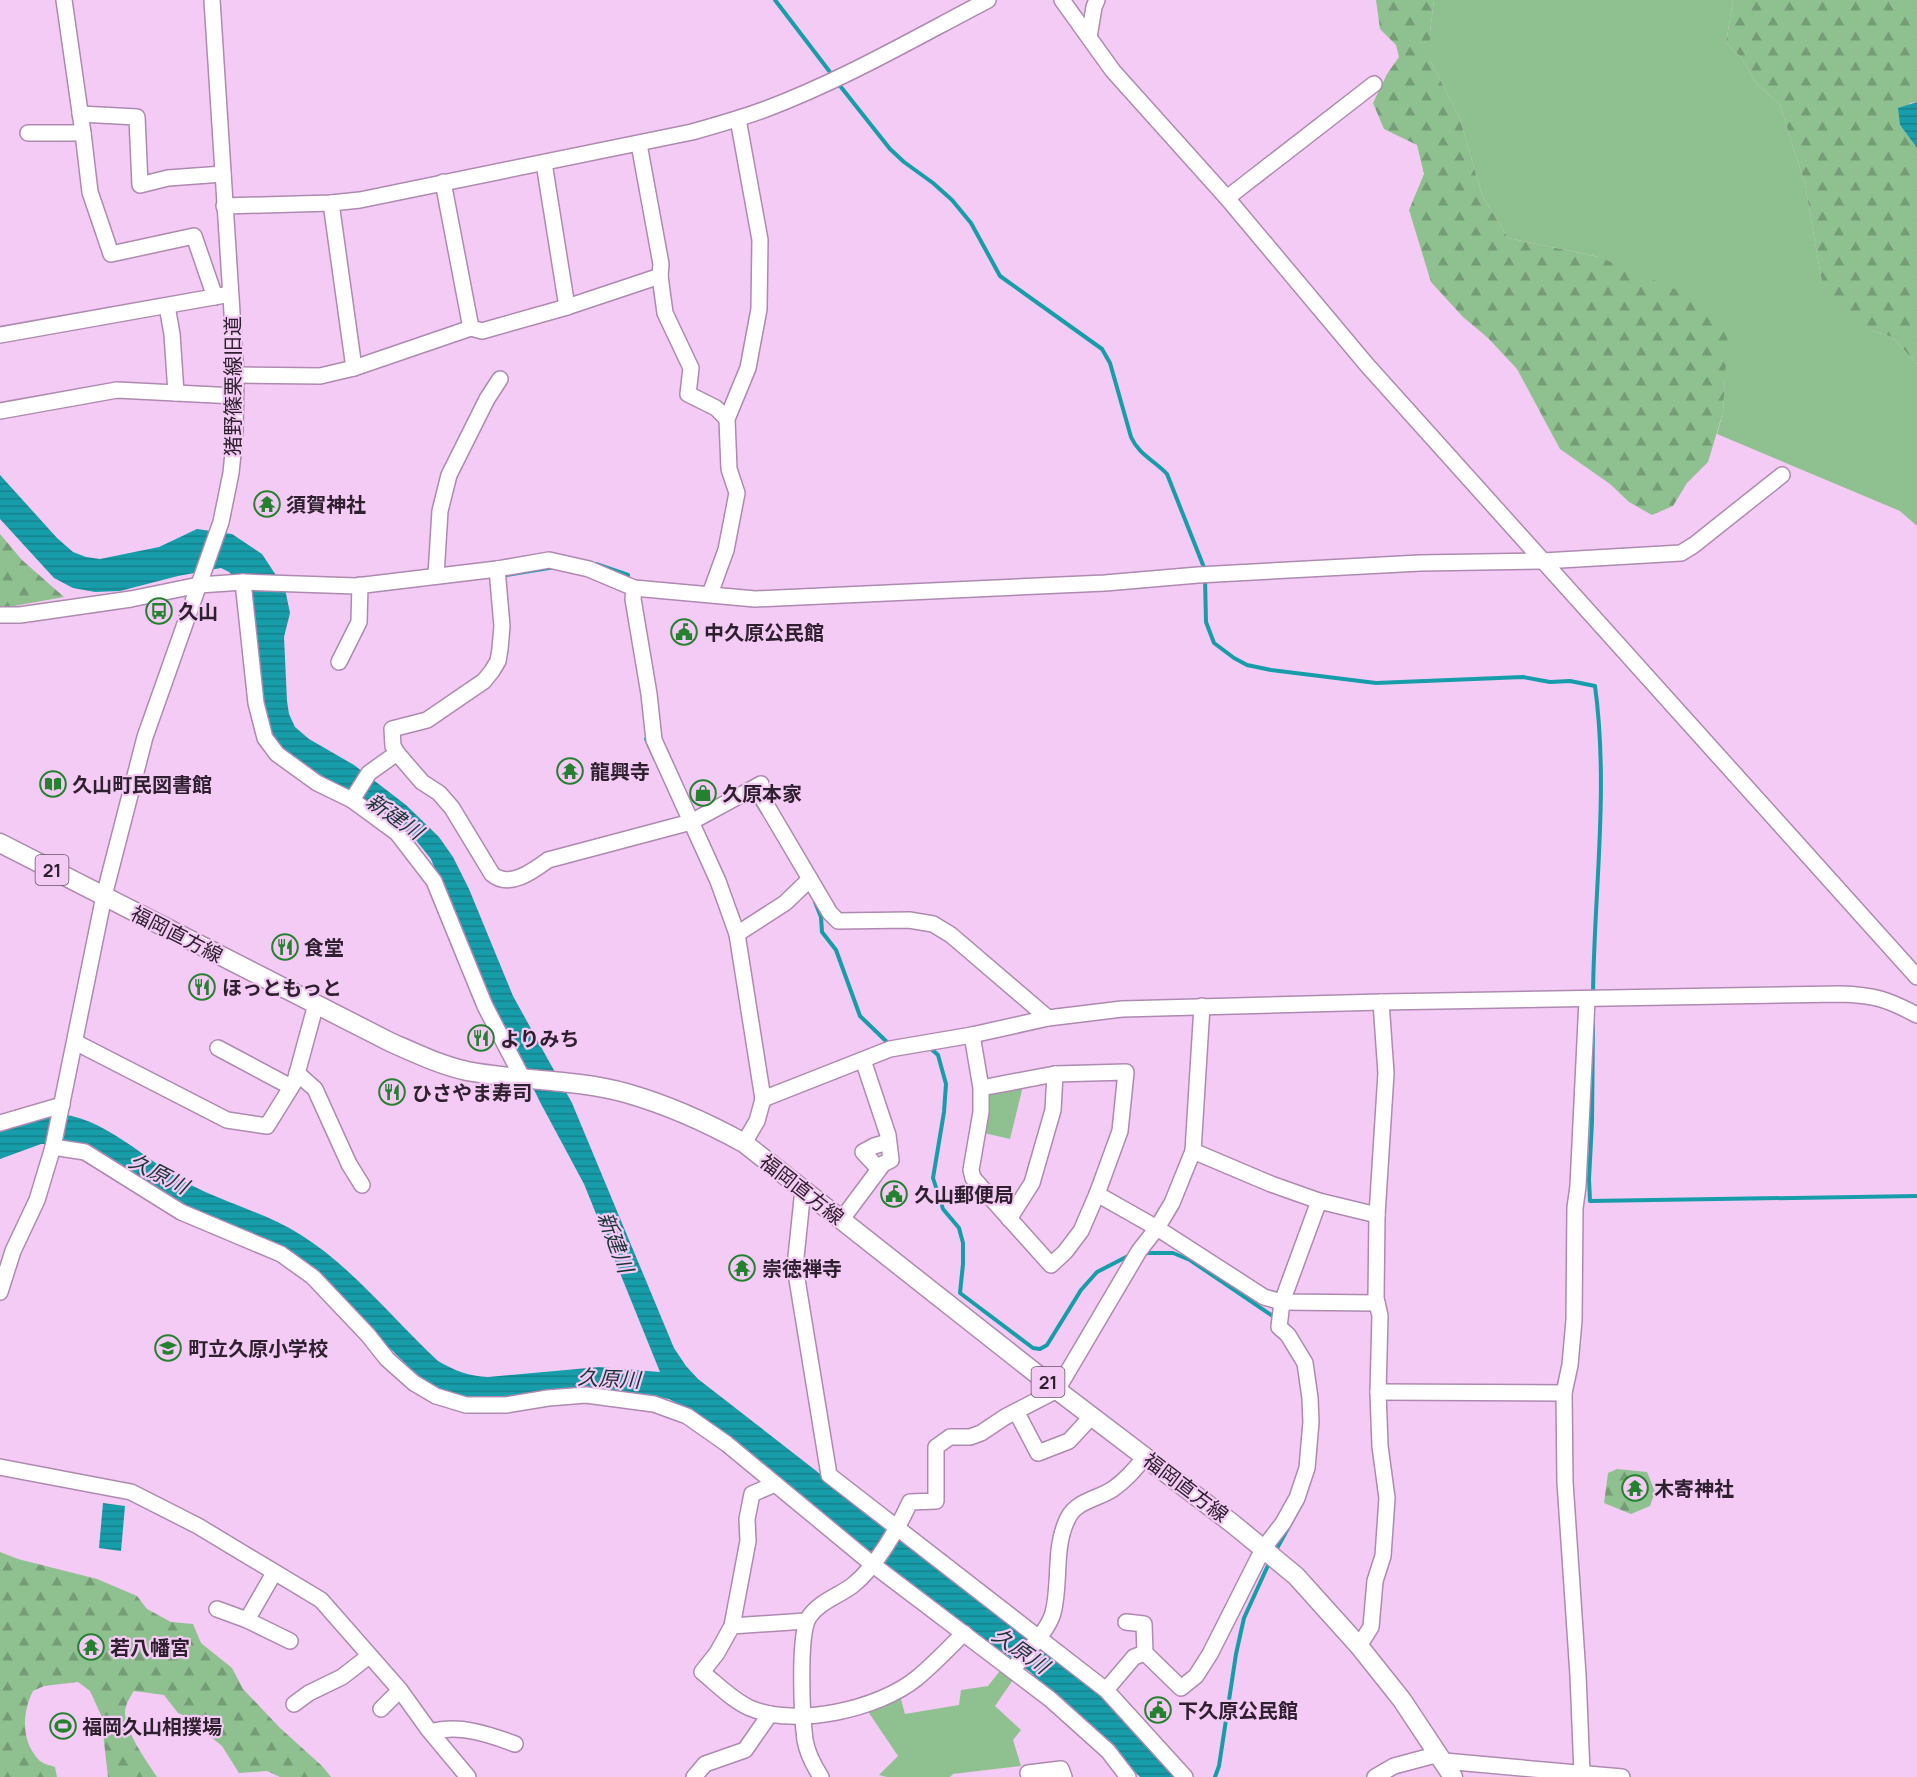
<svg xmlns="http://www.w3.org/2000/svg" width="1917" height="1777" font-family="Manrope,'Noto Sans JP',sans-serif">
<defs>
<pattern id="forest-firs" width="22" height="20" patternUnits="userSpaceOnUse" patternTransform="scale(1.5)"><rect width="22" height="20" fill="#8fc190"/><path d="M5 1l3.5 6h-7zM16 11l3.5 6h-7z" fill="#759c76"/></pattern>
<pattern id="water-rules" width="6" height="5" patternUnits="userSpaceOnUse" patternTransform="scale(1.5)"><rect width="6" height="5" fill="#179daa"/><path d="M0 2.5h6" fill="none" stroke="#15808b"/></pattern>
</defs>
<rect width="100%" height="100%" fill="#f3cbf4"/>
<!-- green -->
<g fill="#8fc190">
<polygon points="1434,0 1733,0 1726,43 1740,56 1756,83 1780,105 1805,184 1821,277 1873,331 1892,337 1917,364 1917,526 1900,511 1717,434 1723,412 1725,374 1599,257 1508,238 1482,195 1460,119 1430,60 1430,32"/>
<polygon points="1023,1086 1010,1139 984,1133 990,1091"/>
<polygon points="1003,1667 1015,1677 995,1706 1021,1730 1013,1740 1021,1766 953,1774 950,1777 887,1777 879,1775 898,1756 867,1710 900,1696 905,1714 959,1705 961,1690 988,1686"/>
</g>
<!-- forest -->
<g fill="url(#forest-firs)">
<polygon points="1376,0 1434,0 1430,32 1430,60 1460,119 1482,195 1508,238 1599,257 1682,292 1728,328 1723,412 1708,462 1687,483 1673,506 1652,515 1629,502 1610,484 1560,449 1517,369 1488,338 1463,317 1431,282 1409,210 1424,174 1417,145 1384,129 1373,103 1387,74 1399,57 1396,45 1380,29"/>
<polygon points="1733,0 1917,0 1917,102 1910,103 1900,125 1917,148 1917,364 1892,337 1873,331 1832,304 1821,277 1805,184 1780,105 1756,83 1740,56 1726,43"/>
<polygon points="0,534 22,560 64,597 14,606 0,606"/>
<polygon points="1617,1469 1647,1472 1655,1492 1650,1506 1631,1514 1604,1503 1608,1473"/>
<path d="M0 1552 18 1559 97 1579 137 1596 147 1609 171 1622 193 1624 201 1643 232 1668 243 1689 279 1727 322 1766 331 1777H280L267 1771 239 1773 222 1746 185 1716 178 1713 164 1695 134 1691C130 1697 125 1705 125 1713 126 1733 146 1760 157 1777H108L101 1715 90 1691 78 1682 44 1686 33 1691C22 1713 21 1740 38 1759 42 1764 50 1765 55 1767L57 1777H0Z"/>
</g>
<!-- water -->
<g fill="url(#water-rules)">
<polygon points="1917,102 1917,148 1900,125 1898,108"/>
<path d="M0 475 57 538 73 552 86 557 100 559 159 547 197 529 232 534 262 554 285 589 290 613 284 637 287 701 289 714 295 727 309 739 354 765 406 805 439 837 453 857 469 889 513 996 572 1103 674 1348 686 1366 698 1379 1108 1698 1179 1777H1140L1078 1715 1029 1671 952 1617 691 1411 669 1399 635 1393 587 1390 505 1400 467 1398 440 1391 414 1372 292 1252 192 1210 72 1144H41L0 1159V1130C14 1125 34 1115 48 1114 99 1110 146 1162 189 1184 225 1203 266 1213 301 1235 351 1266 394 1320 438 1361 455 1371 469 1376 488 1377L599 1367 660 1372 584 1184 540 1102 468 954 431 859 411 834 360 798 287 755 276 745 262 713 250 593 229 572 221 568 178 576 120 591 95 592 73 588 54 578 0 519Z"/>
<polygon points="103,1503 125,1506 121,1551 99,1548"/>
</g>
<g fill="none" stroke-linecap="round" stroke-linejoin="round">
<!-- stream -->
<g stroke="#179daa" stroke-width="4">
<polyline points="775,0 833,76"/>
<path d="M837 82 890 149 904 162 933 183 952 200 971 223 1000 276 1102 349 1110 363 1131 437C1139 455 1154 460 1167 474L1205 570"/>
<polyline points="596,564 628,575 628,582"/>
<polyline points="500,576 555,567"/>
<path d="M1205 578 1206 622 1214 643 1234 658 1247 665 1271 670 1376 683 1523 677 1550 682 1570 681 1595 686C1609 789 1594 892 1593 995"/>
<polyline points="646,739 655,759"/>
<polyline points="751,794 763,813"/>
<polyline points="815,902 821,917 822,932 836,950 860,1016 888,1043"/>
<polyline points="1593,1024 1592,1122 1589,1179 1590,1201 1917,1196"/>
<polyline points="928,1046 938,1055 946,1084 944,1112 933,1178 943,1209 959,1228 963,1243 963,1264 960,1293 1033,1348 1040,1349 1047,1345 1081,1290 1097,1272 1132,1254"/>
<polyline points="1142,1253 1173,1253 1190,1260 1277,1319"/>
<polyline points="1275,1552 1303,1501"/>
<polyline points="1215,1777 1219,1766 1236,1654 1244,1618 1270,1561"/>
</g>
<!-- minor casing -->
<g stroke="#ae8ab0" stroke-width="18">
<g id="minor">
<polyline points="1062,0 1113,71 1227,198 1367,365 1917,977"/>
<polyline points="1089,37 1094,7 1097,0"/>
<polyline points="80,114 137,117 140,185 168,178 223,174"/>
<polyline points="28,133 83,133 64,0"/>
<polyline points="83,133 90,192 111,254 194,236 215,297"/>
<polyline points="639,144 661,264 660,276 665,313 691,368 688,394 716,408 727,419"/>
<polyline points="544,163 567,307"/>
<polyline points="443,182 471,328"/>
<polyline points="1227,198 1374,84"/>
<polyline points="331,203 354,368"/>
<path d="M224 206 331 203 360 200 692 132C717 125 742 118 766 109 843 80 915 38 988 0"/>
<polyline points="167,306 172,334 176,393"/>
<polyline points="0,335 225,295"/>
<polyline points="236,375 320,376 354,368 471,328 482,331 567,307 660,276"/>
<polyline points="0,411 117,390 235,396"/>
<path d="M497 569 502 626 500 649 498 661 492 671 484 681 427 720 392 729 393 746 397 753 422 782 439 793 452 808 492 874C509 889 533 871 548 860L691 822 761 784 764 801 830 913 838 921 909 920 933 924 951 935 1048 1018"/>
<polyline points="436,575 440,511 449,475 487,399 500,379"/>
<polyline points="243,582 256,703 265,738 277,754 317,783 352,800 397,833 434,881 485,1006 523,1079"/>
<polyline points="634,588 633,599 649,694 654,740 718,881 737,934 763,1099 757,1121 744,1143"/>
<polyline points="710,594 726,550 737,493 729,469 727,419 748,368 759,309 760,240 738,119"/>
<polyline points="0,615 20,615 131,599 199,585 243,582 356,586 497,569 549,560 589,569 634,588 755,599 1105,583 1198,575 1420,563 1543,561 1681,553 1694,545 1782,475"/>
<polyline points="339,662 359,622 360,585"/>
<polyline points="352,800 369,773 397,753"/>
<polyline points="737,934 785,903 810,879"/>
<polyline points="972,1035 981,1088 981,1112 971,1170 973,1178 1051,1265 1065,1252 1081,1231 1097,1194 1120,1131 1126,1072 1055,1074 981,1088"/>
<polyline points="75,1042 227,1120 267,1126 295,1081 316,1004"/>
<polyline points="218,1048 291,1087"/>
<polyline points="297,1073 315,1089 349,1164 362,1185"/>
<path d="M763 1099 890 1049 972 1035 1048 1018 1122 1009 1381 1002 1840 994C1874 995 1887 999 1917 1015"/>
<polyline points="0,1123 62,1105"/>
<polyline points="53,1147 85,1152 181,1212 281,1254 313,1277 368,1335 387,1359 414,1383 436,1396 466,1405 506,1405 548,1398 586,1395 654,1404 687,1416 727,1444 872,1564 1050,1699 1108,1751 1128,1777"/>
<polyline points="1193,1151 1271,1184 1319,1201 1377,1215"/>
<polyline points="879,1169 863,1152 874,1146 888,1142"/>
<polyline points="803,1189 795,1267 829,1475 1106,1690 1185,1777"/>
<polyline points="1097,1194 1157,1228 1264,1297 1282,1302 1377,1303"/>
<polyline points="842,1219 883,1164 891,1160 888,1135 863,1060"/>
<polyline points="1009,1219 1032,1183 1053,1110 1055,1074"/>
<polyline points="0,1292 13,1251 37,1200 53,1147 104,896 145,737 221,522 231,473 235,433 236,375 212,0"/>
<polyline points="1378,1392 1564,1393"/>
<polyline points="1017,1413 1038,1453 1069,1441 1092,1416"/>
<polyline points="0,1467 131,1492 198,1526 321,1600 400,1690 428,1729 468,1777"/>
<path d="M775 1484 752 1494 747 1519 748 1541 732 1626 717 1653 702 1672C717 1684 732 1700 750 1708 796 1728 879 1709 917 1678 934 1664 949 1648 964 1633"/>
<polyline points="217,1609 247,1620 290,1641"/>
<polyline points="247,1620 274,1573"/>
<polyline points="1126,1622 1144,1624 1145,1653"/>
<polyline points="732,1626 806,1621"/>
<polyline points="1359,1646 1371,1627 1375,1581 1383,1556 1387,1498 1380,1446 1378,1392 1380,1316 1376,1298 1377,1215 1386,1073 1381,1002"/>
<path d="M1013 1669C1025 1654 1048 1631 1053 1613 1061 1583 1053 1547 1068 1518 1076 1501 1098 1499 1113 1489 1126 1480 1135 1469 1145 1457"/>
<polyline points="1106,1690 1134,1657 1145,1653 1181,1688 1196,1676 1210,1654 1263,1549 1283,1523 1297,1498 1307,1468 1311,1422 1310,1398 1305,1363 1288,1335 1279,1327 1282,1302 1319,1201"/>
<polyline points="294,1704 309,1693 342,1677 369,1656"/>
<polyline points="381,1709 400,1690"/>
<path d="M431 1732C459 1724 488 1734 515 1744"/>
<polyline points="1444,1761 1622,1777"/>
<polyline points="1028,1773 1061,1769 1064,1777"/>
<polyline points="1582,1773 1578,1675 1565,1482 1564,1393 1570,1365 1574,1320 1575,1208 1578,1186 1587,1000"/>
<polyline points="694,1777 705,1764 745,1750 770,1714"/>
<path d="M821 1777C814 1766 807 1752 805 1740 802 1717 798 1634 809 1617 820 1601 839 1596 853 1585 876 1567 898 1528 910 1502L936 1501V1447L950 1437H970L981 1433 1005 1417 1057 1390 1139 1251 1157 1228 1172 1203 1193 1151 1202 1006"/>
<polyline points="1375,1777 1394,1766 1439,1754"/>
</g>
</g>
<!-- major casing -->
<g stroke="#ae8ab0" stroke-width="21">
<path id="major" d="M0 843 390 1042C415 1053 440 1065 467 1071 519 1081 575 1079 626 1093 668 1105 706 1122 744 1143L1057 1390 1233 1524 1296 1576 1359 1646 1402 1700 1453 1777"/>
</g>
<!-- minor -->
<use href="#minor" stroke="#fff" stroke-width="15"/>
<!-- major -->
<use href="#major" stroke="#fff" stroke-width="18"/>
</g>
<!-- icons -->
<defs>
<g id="temple-ring" transform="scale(1.35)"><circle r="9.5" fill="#f3cbf4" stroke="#258030" stroke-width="1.5"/><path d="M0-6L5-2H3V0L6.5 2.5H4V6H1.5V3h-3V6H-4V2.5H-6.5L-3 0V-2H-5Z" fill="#258030"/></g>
<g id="bus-ring" transform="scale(1.35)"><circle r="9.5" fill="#f3cbf4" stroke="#258030" stroke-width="1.5"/><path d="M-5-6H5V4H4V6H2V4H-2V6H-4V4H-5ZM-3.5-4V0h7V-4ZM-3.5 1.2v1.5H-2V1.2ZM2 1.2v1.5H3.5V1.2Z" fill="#258030"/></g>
<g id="civic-ring" transform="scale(1.35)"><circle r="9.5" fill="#f3cbf4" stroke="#258030" stroke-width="1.5"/><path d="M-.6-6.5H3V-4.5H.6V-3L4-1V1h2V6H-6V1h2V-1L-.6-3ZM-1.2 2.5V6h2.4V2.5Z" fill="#258030"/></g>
<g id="library-ring" transform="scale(1.35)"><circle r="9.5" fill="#f3cbf4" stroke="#258030" stroke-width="1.5"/><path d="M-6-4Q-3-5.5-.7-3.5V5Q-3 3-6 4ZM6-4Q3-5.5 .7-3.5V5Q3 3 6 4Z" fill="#258030"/></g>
<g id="shop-ring" transform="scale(1.35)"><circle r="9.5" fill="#f3cbf4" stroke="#258030" stroke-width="1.5"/><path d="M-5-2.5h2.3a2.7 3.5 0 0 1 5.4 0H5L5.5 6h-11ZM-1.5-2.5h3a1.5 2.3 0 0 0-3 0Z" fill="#258030"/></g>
<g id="restaurant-ring" transform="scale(1.35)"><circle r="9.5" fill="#f3cbf4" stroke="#258030" stroke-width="1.5"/><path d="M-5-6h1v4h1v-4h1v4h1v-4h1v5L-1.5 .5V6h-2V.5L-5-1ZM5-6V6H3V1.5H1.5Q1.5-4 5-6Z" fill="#258030"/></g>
<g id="school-ring" transform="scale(1.35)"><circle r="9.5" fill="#f3cbf4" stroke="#258030" stroke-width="1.5"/><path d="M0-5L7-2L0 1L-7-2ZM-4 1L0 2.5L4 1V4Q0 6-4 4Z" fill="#258030"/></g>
<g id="stadium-ring" transform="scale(1.35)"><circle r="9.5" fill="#f3cbf4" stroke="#258030" stroke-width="1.5"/><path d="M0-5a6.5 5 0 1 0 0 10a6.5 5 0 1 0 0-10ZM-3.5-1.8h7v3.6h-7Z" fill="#258030"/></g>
</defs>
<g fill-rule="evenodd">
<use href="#temple-ring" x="267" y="504"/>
<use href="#bus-ring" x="159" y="611"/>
<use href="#civic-ring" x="684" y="632"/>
<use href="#temple-ring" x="570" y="771"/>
<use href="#library-ring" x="53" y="784"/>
<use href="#shop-ring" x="703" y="793"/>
<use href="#restaurant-ring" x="285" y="947"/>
<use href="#restaurant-ring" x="202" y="987"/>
<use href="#restaurant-ring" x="481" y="1038"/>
<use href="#restaurant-ring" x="392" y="1092"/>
<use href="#civic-ring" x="894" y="1194"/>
<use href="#temple-ring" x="742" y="1268"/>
<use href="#school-ring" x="168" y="1348"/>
<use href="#temple-ring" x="1635" y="1488"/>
<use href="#temple-ring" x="91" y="1647"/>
<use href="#civic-ring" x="1158" y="1710"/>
<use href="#stadium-ring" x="63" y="1726"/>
</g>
<g text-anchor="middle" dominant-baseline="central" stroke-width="4.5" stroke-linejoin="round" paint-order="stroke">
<!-- shield labels -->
<g fill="#f3cbf4" stroke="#69536a" stroke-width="1.5">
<rect x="35.5" y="855" width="33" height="30" rx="4.5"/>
<rect x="1031.5" y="1367" width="33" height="30" rx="4.5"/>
</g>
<g font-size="18" font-weight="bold" fill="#2e202f">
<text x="52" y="870">21</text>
<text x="1048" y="1382">21</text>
</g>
<!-- street labels -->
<g font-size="20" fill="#2e202f" stroke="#f3cbf4">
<text transform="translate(232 386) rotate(-90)">猪野篠栗線旧道</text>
<text transform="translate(177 934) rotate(27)">福岡直方線</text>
<text transform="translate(802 1189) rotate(38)">福岡直方線</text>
<text transform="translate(1186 1487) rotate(37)">福岡直方線</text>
</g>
<!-- poi labels -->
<g font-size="20" font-weight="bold" fill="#2e202f" stroke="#f3cbf4" text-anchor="start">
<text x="286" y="504">須賀神社</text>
<text x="178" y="611">久山</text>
<text x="704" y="632">中久原公民館</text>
<text x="590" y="771">龍興寺</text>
<text x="72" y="784">久山町民図書館</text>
<text x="722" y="793">久原本家</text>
<text x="304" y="947">食堂</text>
<text x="222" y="987">ほっともっと</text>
<text x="500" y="1038">よりみち</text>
<text x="412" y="1092">ひさやま寿司</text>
<text x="914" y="1194">久山郵便局</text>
<text x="762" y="1268">崇徳禅寺</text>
<text x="188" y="1348">町立久原小学校</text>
<text x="1654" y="1488">木寄神社</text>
<text x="110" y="1647">若八幡宮</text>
<text x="1178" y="1710">下久原公民館</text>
<text x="82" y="1726">福岡久山相撲場</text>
</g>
<!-- water labels -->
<g font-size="21" font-style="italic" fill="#1b3538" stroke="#f3cbf4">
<text transform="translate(395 816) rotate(35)">新建川</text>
<text transform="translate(159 1173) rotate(27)">久原川</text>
<text transform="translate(616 1242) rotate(69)">新建川</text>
<text transform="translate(609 1378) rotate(3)">久原川</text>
<text transform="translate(1021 1650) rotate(35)">久原川</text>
</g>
</g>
</svg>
